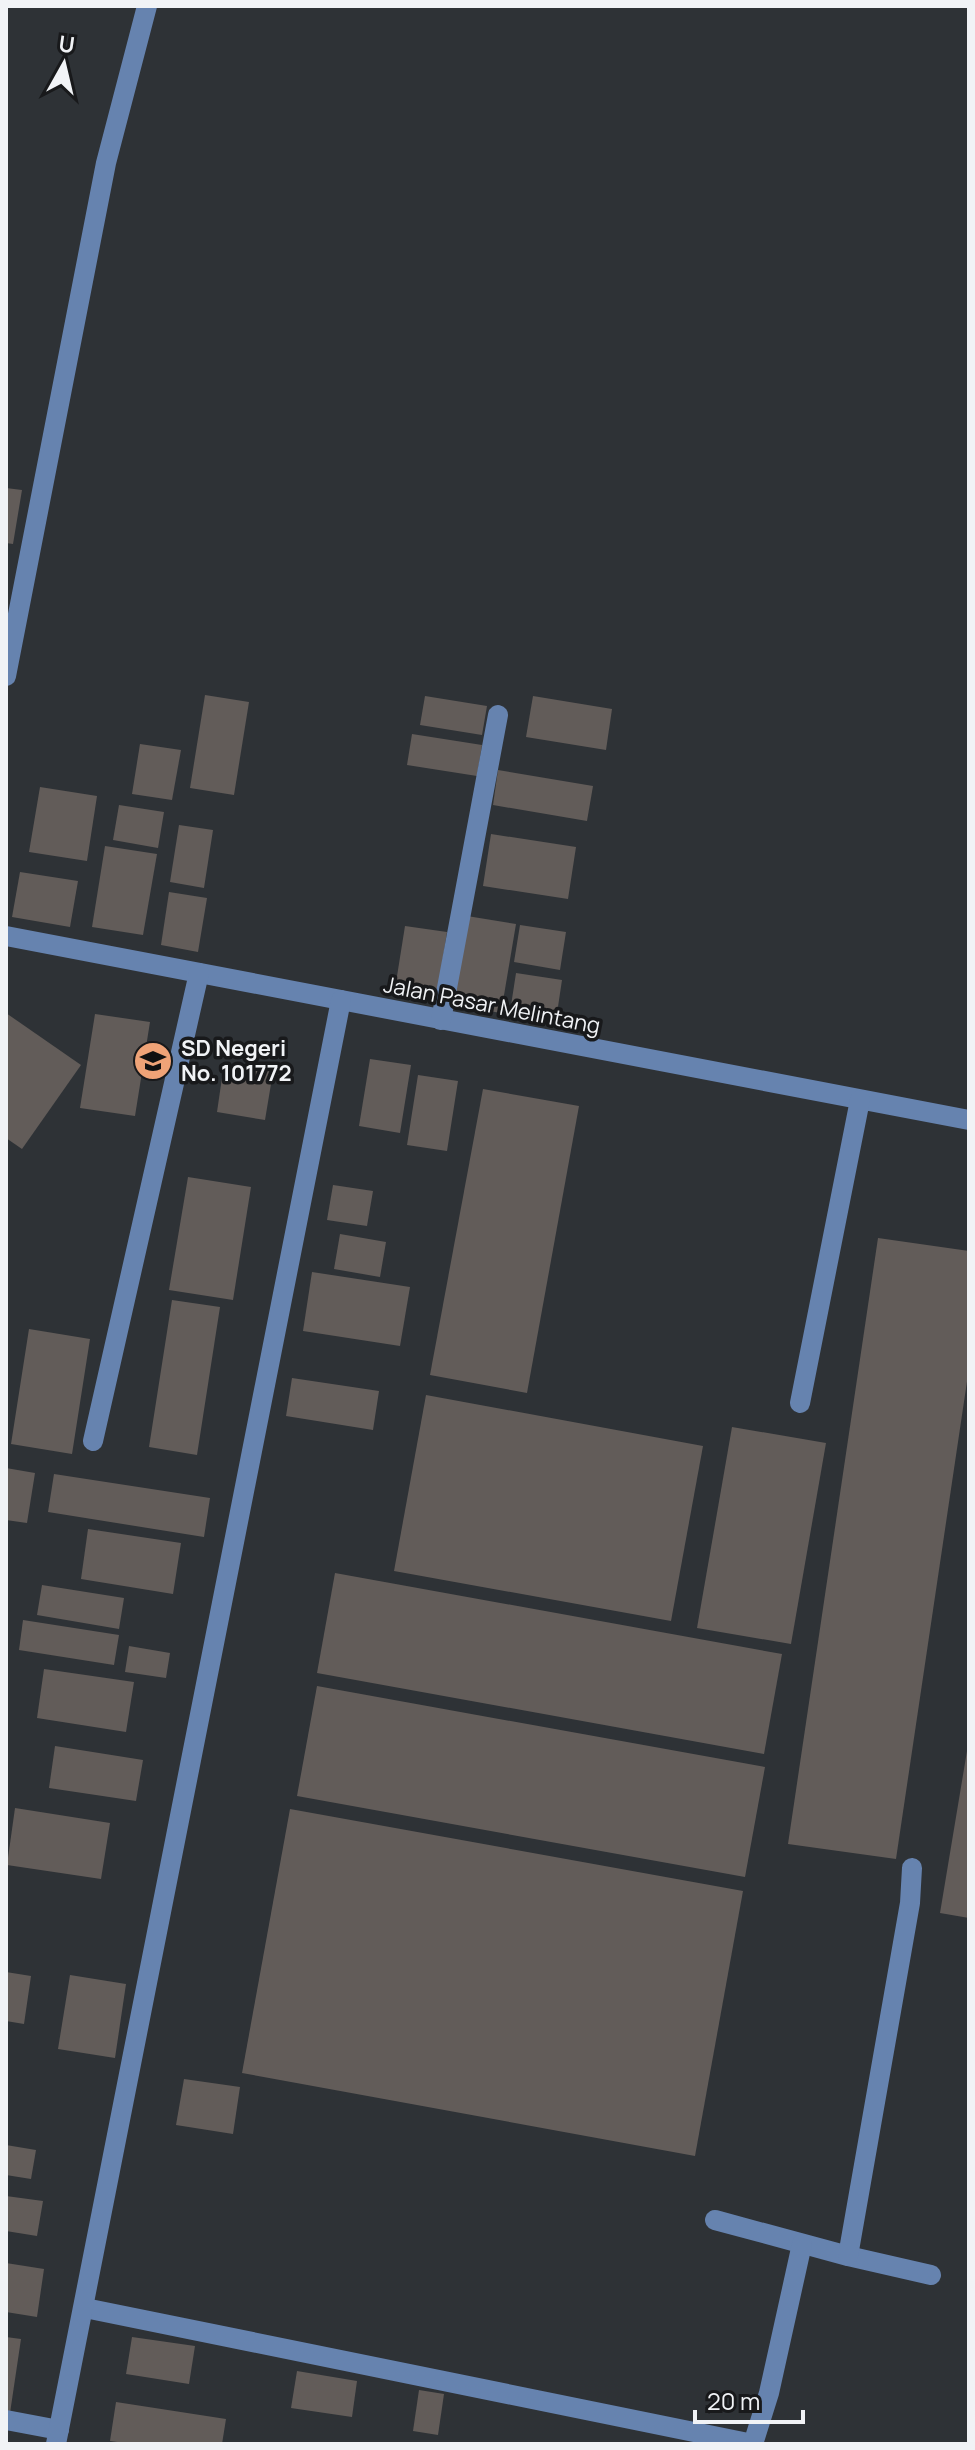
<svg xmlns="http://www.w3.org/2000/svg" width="975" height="2450" font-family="Manrope,sans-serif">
<rect width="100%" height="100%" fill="#2e3236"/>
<!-- building -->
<g fill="#625c59">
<polygon points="6,488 22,490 13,544 6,543"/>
<polygon points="205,695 249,702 234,795 190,788"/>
<polygon points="425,696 487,706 482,735 420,725"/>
<polygon points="533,696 612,709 606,750 526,737"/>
<polygon points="412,734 482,745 477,776 407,765"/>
<polygon points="140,744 181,750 172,800 132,794"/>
<polygon points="498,770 593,786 587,821 493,805"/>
<polygon points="40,787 97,796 87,861 29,852"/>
<polygon points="119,805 164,812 158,848 113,840"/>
<polygon points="179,825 213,830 204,888 170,882"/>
<polygon points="491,834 576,847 568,899 483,886"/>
<polygon points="105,846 157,854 143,935 92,927"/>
<polygon points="20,872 78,881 70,927 12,917"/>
<polygon points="169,892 207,898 198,952 161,945"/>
<polygon points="467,916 516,924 501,1013 453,1005"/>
<polygon points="520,925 566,932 560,970 514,962"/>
<polygon points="405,926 447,932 436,1002 394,995"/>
<polygon points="516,973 562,980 556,1020 510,1012"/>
<polygon points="6,1013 81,1065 22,1149 6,1138"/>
<polygon points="95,1014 150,1022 135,1116 80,1108"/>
<polygon points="370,1059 411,1065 400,1133 359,1126"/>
<polygon points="224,1064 273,1072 265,1120 217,1112"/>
<polygon points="418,1075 458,1081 447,1151 407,1145"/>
<polygon points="483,1089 579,1106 527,1393 430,1375"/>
<polygon points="188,1177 251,1187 233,1300 169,1290"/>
<polygon points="333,1185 373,1191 367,1226 327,1220"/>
<polygon points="340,1234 386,1242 380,1277 334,1269"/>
<polygon points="878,1238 969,1251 969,1368 896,1859 788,1844"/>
<polygon points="312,1272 410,1287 400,1346 303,1331"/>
<polygon points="172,1300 220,1307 197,1455 149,1447"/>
<polygon points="29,1329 90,1339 72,1454 11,1444"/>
<polygon points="292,1378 379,1391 373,1430 286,1416"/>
<polygon points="426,1395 703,1446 671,1621 394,1571"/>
<polygon points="732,1427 826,1443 791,1644 697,1628"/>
<polygon points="6,1468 35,1473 27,1523 6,1520"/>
<polygon points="54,1474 210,1498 204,1537 48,1512"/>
<polygon points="88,1529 181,1543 173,1594 81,1579"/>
<polygon points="335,1573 782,1654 764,1754 317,1673"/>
<polygon points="42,1585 124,1598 119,1629 37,1615"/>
<polygon points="23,1620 119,1635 114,1665 19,1650"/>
<polygon points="129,1646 170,1653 166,1678 125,1672"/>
<polygon points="44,1669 134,1682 126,1732 37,1718"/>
<polygon points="317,1686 765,1767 745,1877 297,1796"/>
<polygon points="55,1746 143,1760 136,1801 49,1788"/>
<polygon points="967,1751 969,1751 969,1918 940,1913"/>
<polygon points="15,1808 110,1823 101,1879 7,1865"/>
<polygon points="290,1809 743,1891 695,2156 242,2073"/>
<polygon points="6,1972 31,1976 24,2024 6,2021"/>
<polygon points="70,1975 126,1984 115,2058 58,2049"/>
<polygon points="184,2079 240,2087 233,2134 176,2125"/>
<polygon points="6,2145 36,2150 31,2179 6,2175"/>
<polygon points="6,2196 43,2201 37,2236 6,2231"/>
<polygon points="6,2263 44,2269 37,2317 6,2312"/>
<polygon points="6,2337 21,2339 10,2413 6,2413"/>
<polygon points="132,2337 195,2346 189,2384 126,2374"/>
<polygon points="297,2371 357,2381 352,2417 291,2408"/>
<polygon points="419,2390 444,2394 438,2435 413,2431"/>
<polygon points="116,2402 226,2419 222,2444 132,2444 110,2441"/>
</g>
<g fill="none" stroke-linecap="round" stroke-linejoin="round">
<!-- minor -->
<g stroke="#6683af" stroke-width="20">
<polyline points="6,676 106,163 147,6"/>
<polyline points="6,936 969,1120"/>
<polyline points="441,1020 498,715"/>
<polyline points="800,1403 860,1100"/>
<polyline points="93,1441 199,973"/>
<polyline points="715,2220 848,2256 931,2275"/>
<polyline points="848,2256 910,1903 912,1868"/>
<polyline points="85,2308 753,2444 769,2393 802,2244"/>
<polyline points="6,2420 59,2430"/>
<polyline points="56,2444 341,1000"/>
</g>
</g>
<!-- icons -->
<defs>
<g id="school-disc" transform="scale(2)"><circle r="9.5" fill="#efa377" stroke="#18191b"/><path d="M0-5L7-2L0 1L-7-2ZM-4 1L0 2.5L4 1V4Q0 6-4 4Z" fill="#111"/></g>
</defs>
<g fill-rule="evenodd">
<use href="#school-disc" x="153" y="1061"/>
</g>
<g text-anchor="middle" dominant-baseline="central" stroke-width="7" stroke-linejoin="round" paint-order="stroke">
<!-- street labels -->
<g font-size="22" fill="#f1f3f6" stroke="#18191b">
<text transform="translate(492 1005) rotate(11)">Jalan Pasar Melintang</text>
</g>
<!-- poi labels -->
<g font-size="22" font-weight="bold" fill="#f1f3f6" stroke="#18191b" text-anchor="start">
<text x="181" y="1048">SD Negeri<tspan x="181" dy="25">No. 101772</tspan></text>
</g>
</g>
<!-- border -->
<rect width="975" height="2450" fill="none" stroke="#f1f3f6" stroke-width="16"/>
<!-- north arrow -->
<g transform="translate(64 64) rotate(8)" stroke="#18191b" stroke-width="6" paint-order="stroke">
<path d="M0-6L14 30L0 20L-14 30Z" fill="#f1f3f6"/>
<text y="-12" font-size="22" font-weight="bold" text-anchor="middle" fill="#f1f3f6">U</text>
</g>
<!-- scale -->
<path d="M695 2410v12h108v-12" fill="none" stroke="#f1f3f6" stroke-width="4"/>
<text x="707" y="2410" font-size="24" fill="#f1f3f6" stroke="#18191b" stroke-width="6" paint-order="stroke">20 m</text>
</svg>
